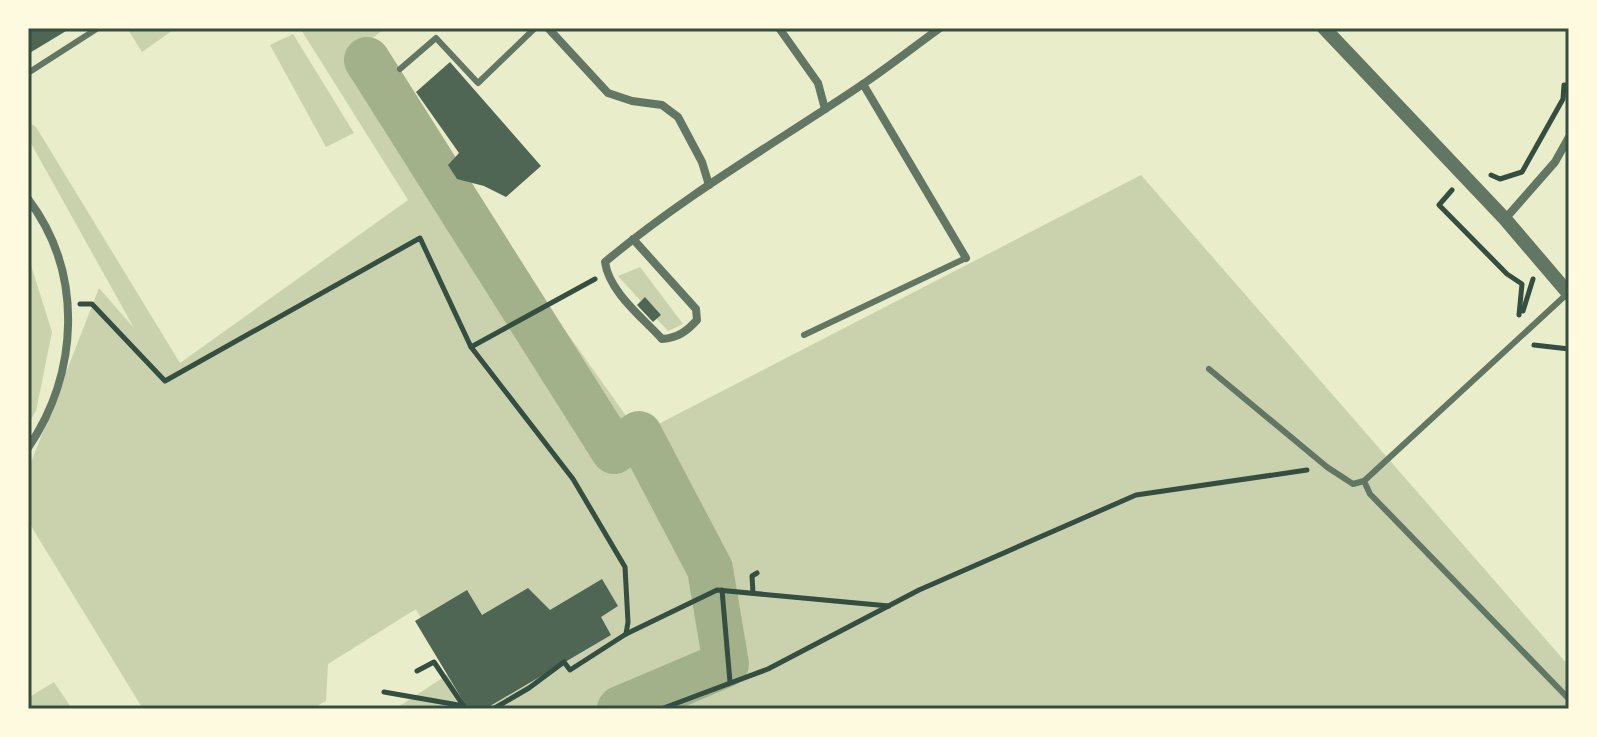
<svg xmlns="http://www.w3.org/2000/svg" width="1597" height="737" font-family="'Source Serif 4',serif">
<rect width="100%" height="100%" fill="#e9edc9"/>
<!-- green -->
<g fill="#cad2ad">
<polygon points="127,28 176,28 142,52"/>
<polygon points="300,28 385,28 363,46 639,434 1141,175 1569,666 1569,709 395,709 450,673 416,609 328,664 326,701 311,709 143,709 28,521 28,470 99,288 134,328 28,138 28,121 36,127 180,363 408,200"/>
<polygon points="293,34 354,133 326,147 270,45"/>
<polygon points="28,256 52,332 36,411 28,423"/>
<polygon points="640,267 683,324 668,331 618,276"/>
<polygon points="54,682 72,709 28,709 28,698"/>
</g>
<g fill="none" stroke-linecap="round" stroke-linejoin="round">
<!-- river -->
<polyline stroke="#a3b18a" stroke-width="46" points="367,60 614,451 639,434 710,569 726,664 620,709"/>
</g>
<!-- building -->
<g fill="#4f6655">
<polygon points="28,28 71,28 28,54"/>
<polygon points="450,62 541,166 506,197 484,186 457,179 448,165 459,153 416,92"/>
<polygon points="645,297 661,315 653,322 637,305"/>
<polygon points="602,579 618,606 601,617 611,635 485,709 468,709 415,621 467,590 482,615 528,588 550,610"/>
</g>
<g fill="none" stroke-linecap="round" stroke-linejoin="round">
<!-- path -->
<g stroke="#344e41" stroke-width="5">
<polyline points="1491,175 1500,179 1522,172 1563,99 1564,85 1569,85"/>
<polyline points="1452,190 1439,205 1507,274 1522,284 1519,315"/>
<polyline points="80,304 92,304 165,381 420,238 471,347 573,479 625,567 628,622 626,634"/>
<polyline points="1523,311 1533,279"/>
<polyline points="1534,345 1569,349"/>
<polyline points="471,347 595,279"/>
<polyline points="722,590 730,682"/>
<polyline points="753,593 752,576 757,573"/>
<polyline points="417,671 434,662 463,705"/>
<polyline points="384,692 464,706"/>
<polyline points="493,709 529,688 564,662 570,670 626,634 717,590 889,606"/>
<polyline points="661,709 768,669 919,590 1136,495 1307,470"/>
</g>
<!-- service -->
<g stroke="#617663" stroke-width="6">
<polyline points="400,69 436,38 478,83 535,28"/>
<polyline points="28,73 98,28"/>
<polyline points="804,335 966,258"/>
<polyline points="1209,369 1327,467 1353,484 1364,481 1568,293"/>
<polyline points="1364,481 1370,494 1569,699"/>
</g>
<!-- minor -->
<g stroke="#617663" stroke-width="8">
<polyline points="548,28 608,93 632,101 662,105 678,117 702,162 709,185"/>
<polyline points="779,28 818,83 825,109"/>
<polyline points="863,84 966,258"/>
<path d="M28 199C84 273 79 373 28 448"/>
<polyline points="1505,219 1555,162 1569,137"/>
<path d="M633 239 696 309 697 320C687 331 678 338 662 339 643 318 609 292 605 262 686 194 779 141 866 82 891 65 915 46 940 28"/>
</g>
<!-- tertiary -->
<polyline stroke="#617663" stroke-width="14" points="1324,28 1505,219 1569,294"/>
</g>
<!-- border -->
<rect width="1597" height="737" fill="none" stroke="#fefae0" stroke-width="60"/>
<rect x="30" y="30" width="1537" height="677" fill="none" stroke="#344e41" stroke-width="3"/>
</svg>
